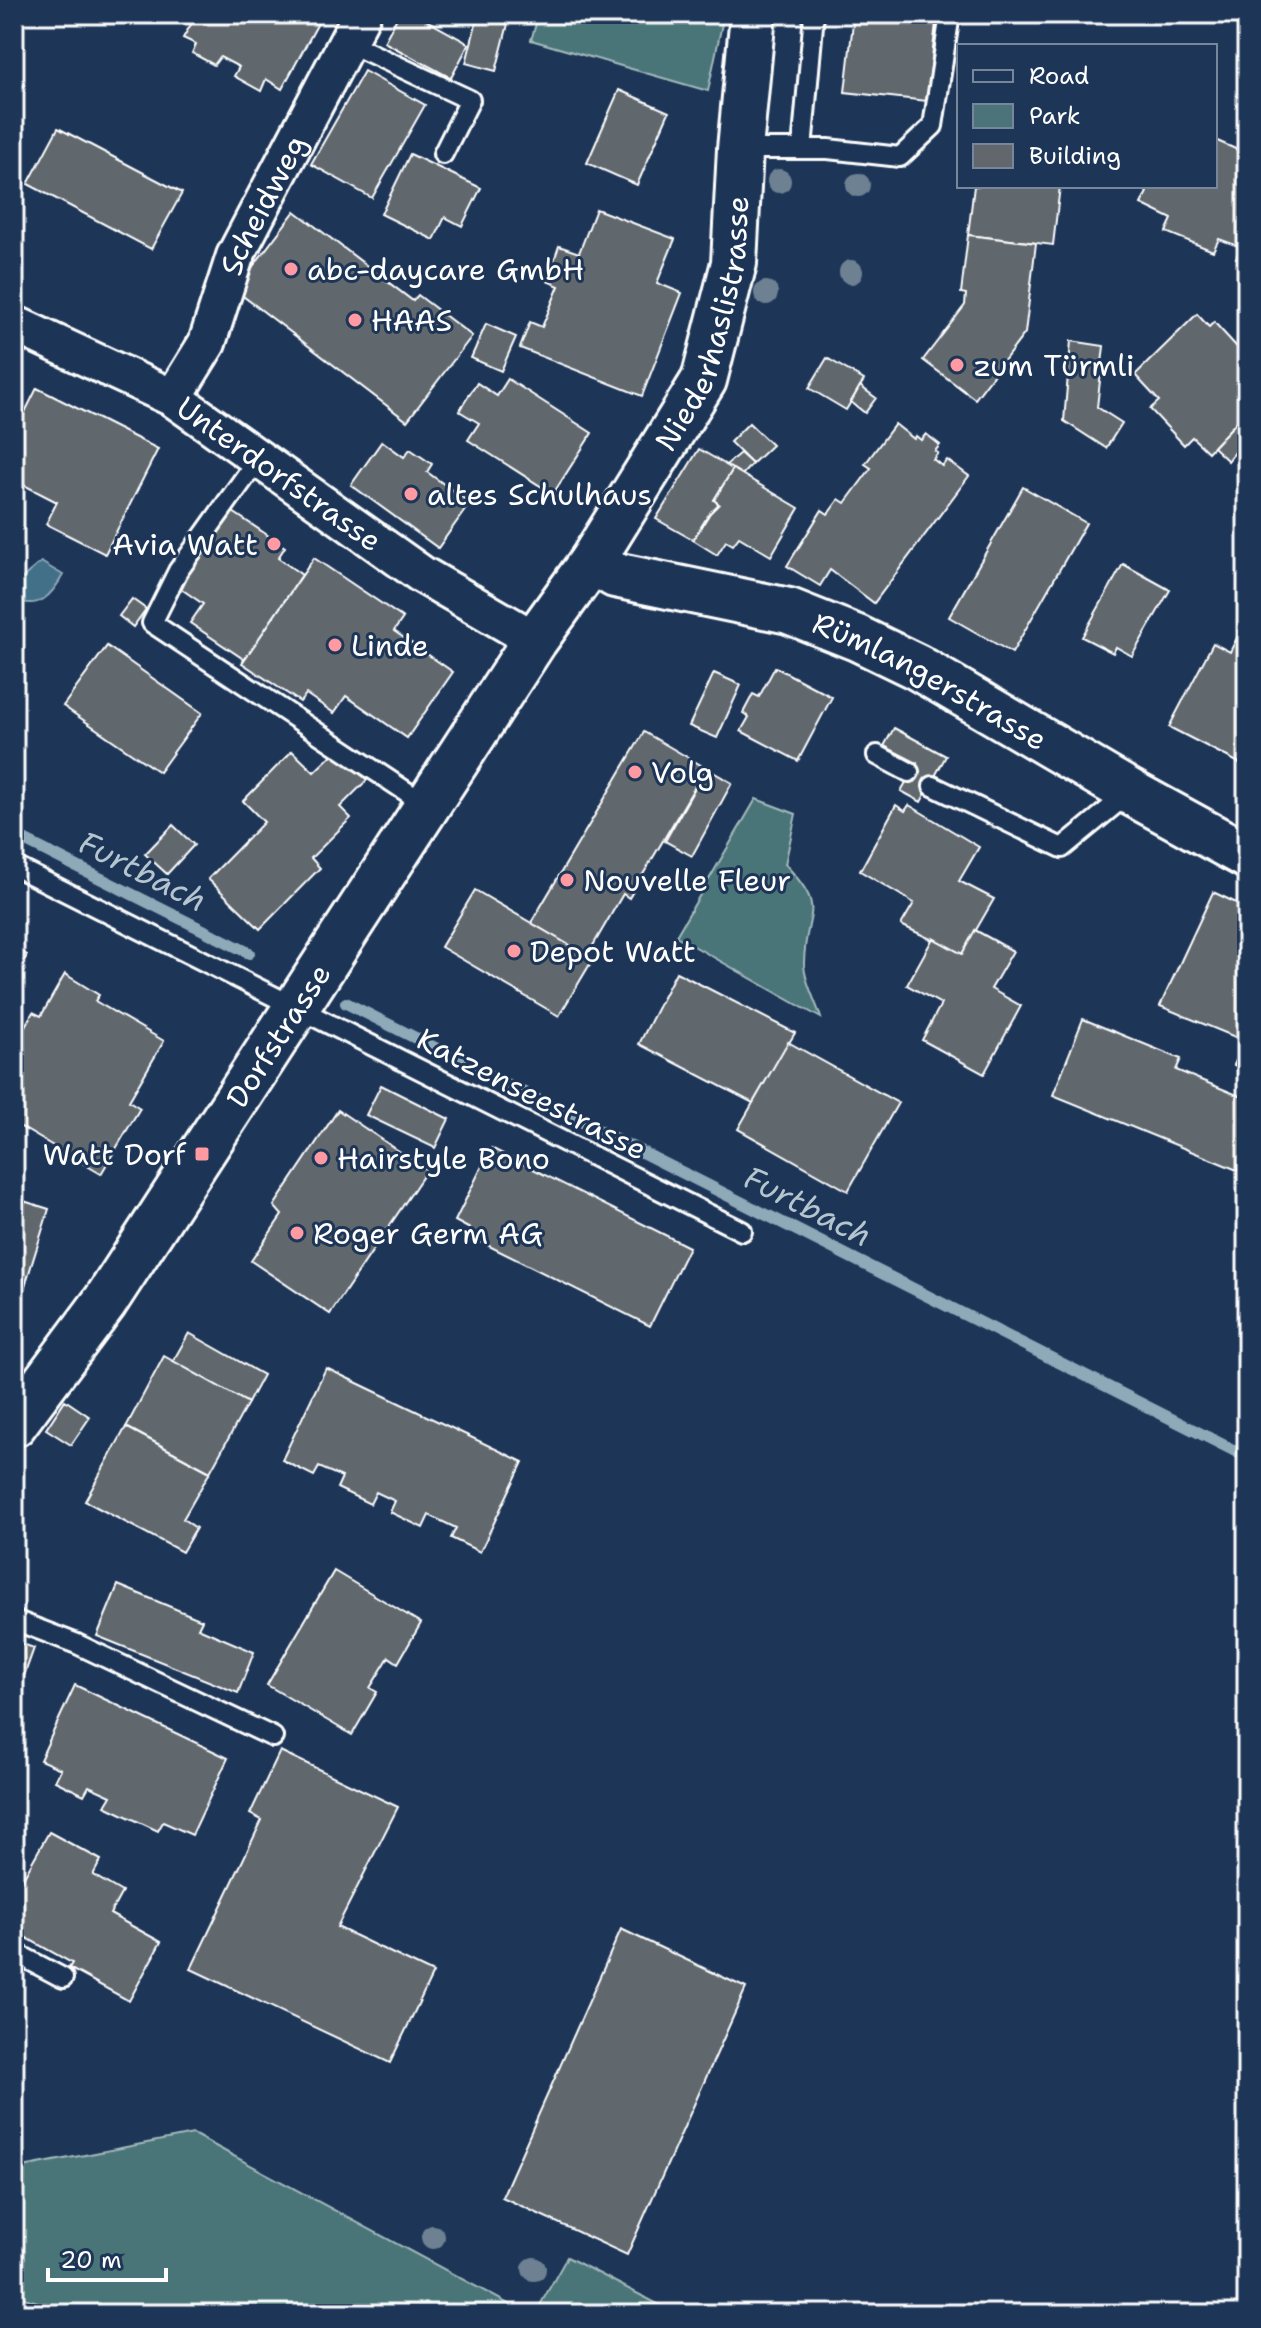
<svg xmlns="http://www.w3.org/2000/svg" width="1261" height="2328" font-family="'Shantell Sans',sans-serif">
<rect width="100%" height="100%" fill="#1d3557"/>
<filter id="ink" filterUnits="userSpaceOnUse"><feTurbulence type="fractalNoise" baseFrequency=".0125" numOctaves="2"/><feDisplacementMap in="SourceGraphic" scale="16" xChannelSelector="R" yChannelSelector="G"/><feConvolveMatrix kernelMatrix="1 2 1 2 8 2 1 2 1" color-interpolation-filters="sRGB"/></filter>
<g filter="url(#ink)">
<!-- green -->
<g fill="#4a7479" stroke="#a4babc" stroke-width="2">
<polygon points="539,14 724,14 708,91 531,40"/>
<path d="M756 799 796 814 785 864C829 911 805 909 804 963 804 980 816 1002 821 1018L676 936Z"/>
<polygon points="193,2134 527,2314 78,2314 14,2295 14,2181 23,2167"/>
<polygon points="567,2257 677,2314 535,2314"/>
</g>
<!-- water -->
<path fill="#436f88" stroke="#8ea9b8" stroke-width="2" d="M41 562 63 575C52 595 38 612 14 598 14 581 30 572 41 562Z"/>
<g fill="none" stroke-linecap="round" stroke-linejoin="round">
<!-- stream -->
<g stroke="#8ea9b8" stroke-width="12">
<polyline points="14,835 249,953"/>
<polyline points="346,1003 1247,1457"/>
</g>
</g>
<!-- building -->
<g fill="#61676d" stroke="#fff" stroke-width="2">
<polygon points="197,14 323,14 282,89 266,79 261,91 234,76 239,67 220,57 214,65 192,53 196,44 183,38"/>
<polygon points="399,14 415,14 469,44 451,78 384,42"/>
<polygon points="854,14 937,14 927,101 845,92"/>
<polygon points="478,16 508,24 496,71 466,63"/>
<polygon points="364,71 425,105 372,198 311,164"/>
<polygon points="619,90 669,112 637,185 587,163"/>
<polygon points="58,128 182,193 151,249 28,184"/>
<polygon points="1215,140 1247,154 1247,262 1236,258 1241,247 1219,239 1213,251 1166,232 1172,219 1141,204 1147,192 1143,189 1145,186 1215,186"/>
<polygon points="410,154 481,188 462,226 445,217 434,240 381,214"/>
<polygon points="974,186 1060,186 1053,245 968,235"/>
<polygon points="596,209 675,239 657,283 682,293 642,396 520,348 530,322 542,327 559,286 547,281 559,246 579,253"/>
<polygon points="295,211 413,301 418,295 472,336 407,421 235,290"/>
<polygon points="968,235 1036,243 1025,333 975,399 923,360 965,305 966,294 961,293"/>
<polygon points="14,249 24,254 15,297 14,297"/>
<polygon points="1197,314 1209,327 1214,322 1247,358 1247,411 1208,452 1192,437 1184,445 1150,409 1159,401 1135,375"/>
<polygon points="486,324 516,337 501,371 471,358"/>
<polygon points="1071,341 1104,346 1097,407 1122,423 1106,448 1064,421"/>
<polygon points="827,358 864,380 846,410 809,388"/>
<polygon points="508,379 592,433 553,494 468,440 479,423 459,411 477,383 497,396"/>
<polygon points="860,386 876,398 865,413 851,402"/>
<polygon points="37,388 158,449 105,554 46,524 57,502 14,480 14,434"/>
<polygon points="1247,411 1247,461 1236,451 1228,461 1213,447"/>
<polygon points="749,423 772,445 752,464 730,442"/>
<polygon points="895,424 914,439 916,436 921,440 926,434 940,445 935,451 938,453 933,459 942,466 947,460 969,476 874,603 830,570 820,586 787,566 822,510 828,514 839,499 845,503 871,468 865,464"/>
<polygon points="382,441 404,457 410,449 432,464 427,472 470,503 438,548 351,485"/>
<polygon points="699,449 733,469 714,500 719,504 710,513 693,540 656,519"/>
<polygon points="740,453 752,464 742,475 726,465"/>
<polygon points="733,469 799,508 771,556 739,537 733,545 726,541 717,555 693,540 710,513 719,504 714,500"/>
<polygon points="1023,487 1086,523 1012,653 949,617"/>
<polygon points="233,512 285,547 278,558 302,575 245,660 190,623 203,604 177,586 223,518 227,521"/>
<polygon points="314,558 403,618 394,631 453,672 407,738 346,696 334,713 306,694 300,702 242,663"/>
<polygon points="1123,564 1170,590 1132,656 1116,647 1113,653 1082,637"/>
<polygon points="132,599 146,609 133,627 119,616"/>
<polygon points="1238,636 1247,641 1247,767 1169,727 1213,643 1230,652"/>
<polygon points="107,646 202,713 159,772 63,706"/>
<polygon points="775,667 832,697 798,761 741,731 749,717 743,713 753,694 759,697"/>
<polygon points="714,673 741,685 717,738 689,726"/>
<polygon points="894,728 946,756 921,802 901,791 917,763 884,746"/>
<polygon points="644,732 706,768 629,898 623,894 587,956 531,923"/>
<polygon points="337,750 367,780 340,807 351,818 311,858 320,868 260,929 208,879 264,822 243,801 292,751 314,772"/>
<polygon points="706,768 732,783 692,856 665,841"/>
<polygon points="896,805 905,811 909,805 979,847 959,881 994,899 962,954 901,925 914,903 860,871"/>
<polygon points="173,825 194,845 167,874 145,854"/>
<polygon points="475,890 593,959 559,1016 441,947"/>
<polygon points="1213,892 1247,908 1247,1071 1234,1065 1245,1041 1160,1006"/>
<polygon points="975,930 1013,951 991,989 1021,1006 984,1074 922,1040 941,1004 907,985 933,938 962,954"/>
<polygon points="14,948 27,955 14,983"/>
<polygon points="676,972 795,1033 753,1103 639,1044"/>
<polygon points="65,974 99,995 95,1001 164,1041 129,1101 140,1108 101,1174 14,1123 14,1045 33,1012 41,1016"/>
<polygon points="1083,1019 1181,1059 1176,1070 1247,1099 1247,1174 1053,1095"/>
<polygon points="788,1042 898,1103 848,1191 738,1129"/>
<polygon points="381,1085 449,1119 435,1148 366,1115"/>
<polygon points="338,1110 427,1170 330,1314 251,1261 282,1215 274,1206"/>
<polygon points="491,1148 689,1247 650,1326 467,1235 470,1229 455,1221"/>
<polygon points="14,1198 49,1209 14,1321"/>
<polygon points="189,1333 263,1375 248,1403 173,1361"/>
<polygon points="164,1356 248,1403 210,1472 126,1427"/>
<polygon points="326,1368 523,1462 480,1552 451,1538 456,1528 429,1515 423,1528 390,1512 395,1501 376,1492 370,1504 337,1488 342,1477 319,1467 314,1476 282,1460"/>
<polygon points="65,1400 90,1417 71,1445 46,1429"/>
<polygon points="126,1427 210,1472 183,1519 196,1528 182,1552 85,1501"/>
<polygon points="334,1571 421,1623 398,1663 389,1657 370,1688 377,1692 352,1735 267,1685"/>
<polygon points="118,1585 202,1620 198,1628 254,1652 238,1693 97,1636"/>
<polygon points="14,1641 34,1648 14,1704"/>
<polygon points="75,1685 228,1758 192,1835 163,1822 158,1831 105,1806 111,1796 89,1786 84,1795 55,1781 61,1769 40,1760"/>
<polygon points="280,1751 398,1807 337,1927 433,1973 390,2063 191,1969 262,1820 250,1814"/>
<polygon points="49,1832 101,1860 93,1875 122,1892 110,1914 161,1942 129,2001 69,1968 72,1963 14,1931 14,1894"/>
<polygon points="621,1929 746,1988 627,2255 502,2197"/>
</g>
<g fill="none" stroke-linecap="round" stroke-linejoin="round">
<!-- lane casing -->
<g stroke="#fff" stroke-width="24">
<g id="lane">
<polyline points="347,42 470,100 443,154"/>
<polyline points="740,149 828,149 900,157 933,126 950,14"/>
<polyline points="802,149 814,14"/>
<polyline points="258,459 178,571 152,623 428,806"/>
<polyline points="877,755 909,772"/>
<polyline points="933,786 1062,848 1130,792"/>
<polyline points="14,866 742,1231"/>
<polyline points="14,1620 77,1644 273,1737"/>
<polyline points="14,1952 63,1978"/>
<polyline points="14,2312 20,2314"/>
</g>
</g>
<!-- street casing -->
<g stroke="#fff" stroke-width="42">
<g id="street">
<path id="s1" d="M14 324 173 398 421 574 535 640"/>
<path id="s2" d="M173 398 207 343 235 256 362 14"/>
</g>
</g>
<!-- secondary casing -->
<g stroke="#fff" stroke-width="50">
<g id="secondary">
<path id="s3" d="M592 561 615 575 789 611 857 638 917 667 1130 792 1247 856"/>
<path id="s4" d="M14 1424 105 1302 535 640 592 561 704 380 734 263 740 149 753 14"/>
</g>
</g>
<!-- lane -->
<use href="#lane" stroke="#1d3557" stroke-width="18"/>
<!-- street -->
<use href="#street" stroke="#1d3557" stroke-width="36"/>
<!-- secondary -->
<use href="#secondary" stroke="#1d3557" stroke-width="44"/>
</g>
<!-- trees -->
<g fill="#6d8192">
<circle cx="779" cy="181" r="12"/>
<circle cx="858" cy="185" r="12"/>
<circle cx="851" cy="272" r="12"/>
<circle cx="766" cy="293" r="12"/>
<circle cx="433" cy="2237" r="12"/>
<circle cx="534" cy="2269" r="12"/>
</g>
</g>
<!-- markers -->
<g fill="#ff9aa2" stroke="#1d3557" stroke-width="3">
<circle cx="291" cy="269" r="8"/>
<circle cx="355" cy="320" r="8"/>
<circle cx="957" cy="365" r="8"/>
<circle cx="411" cy="494" r="8"/>
<circle cx="274" cy="544" r="8"/>
<circle cx="335" cy="645" r="8"/>
<circle cx="635" cy="772" r="8"/>
<circle cx="567" cy="880" r="8"/>
<circle cx="514" cy="951" r="8"/>
<rect x="194" y="1146" width="16" height="16" rx="4"/>
<circle cx="321" cy="1158" r="8"/>
<circle cx="297" cy="1233" r="8"/>
</g>
<g text-anchor="middle" dominant-baseline="central" stroke-width="6" stroke-linejoin="round" paint-order="stroke">
<!-- street labels -->
<g font-size="30" fill="#fff" stroke="#1d3557">
<text stroke="none"><textPath href="#s2" startOffset="214">Scheidweg</textPath></text>
<text stroke="none"><textPath href="#s4" startOffset="1306">Niederhaslistrasse</textPath></text>
<text stroke="none"><textPath href="#s1" startOffset="306">Unterdorfstrasse</textPath></text>
<text stroke="none"><textPath href="#s3" startOffset="362">Rümlangerstrasse</textPath></text>
<text stroke="none"><textPath href="#s4" startOffset="470">Dorfstrasse</textPath></text>
<text transform="translate(532 1094) rotate(27)">Katzenseestrasse</text>
</g>
<!-- poi labels -->
<g font-size="30" fill="#fff" stroke="#1d3557" text-anchor="start">
<text x="307" y="269">abc-daycare GmbH</text>
<text x="371" y="320">HAAS</text>
<text x="973" y="365">zum Türmli</text>
<text x="427" y="494">altes Schulhaus</text>
<text x="258" y="544" text-anchor="end">Avia Watt</text>
<text x="351" y="645">Linde</text>
<text x="651" y="772">Volg</text>
<text x="583" y="880">Nouvelle Fleur</text>
<text x="530" y="951">Depot Watt</text>
<text x="186" y="1154" text-anchor="end">Watt Dorf</text>
<text x="337" y="1158">Hairstyle Bono</text>
<text x="313" y="1233">Roger Germ AG</text>
</g>
<!-- water labels -->
<g font-size="32" font-style="italic" fill="#b4c5cf" stroke="#1d3557">
<text transform="translate(143 871) rotate(27)">Furtbach</text>
<text transform="translate(808 1206) rotate(27)">Furtbach</text>
</g>
</g>
<!-- margin -->
<rect width="1261" height="2328" fill="none" stroke="#1d3557" stroke-width="48"/>
<rect x="24" y="24" width="1213" height="2280" fill="none" stroke="#fff" stroke-width="3" filter="url(#ink)"/>
<!-- legend -->
<rect x="957" y="44" width="260" height="144" fill="#1d3557" stroke="#77869a" stroke-width="2"/>
<rect x="973" y="70" width="40" height="12" fill="#1d3557" stroke="#77869a" stroke-width="2"/>
<text x="1029" y="84" font-size="24" fill="#ffffff">Road</text>
<rect x="973" y="104" width="40" height="24" fill="#4a7479" stroke="#77869a" stroke-width="2"/>
<text x="1029" y="124" font-size="24" fill="#ffffff">Park</text>
<rect x="973" y="144" width="40" height="24" fill="#61676d" stroke="#77869a" stroke-width="2"/>
<text x="1029" y="164" font-size="24" fill="#ffffff">Building</text>
<!-- scale -->
<path d="M48 2268v12h118v-12" fill="none" stroke="#ffffff" stroke-width="4"/>
<text x="60" y="2268" font-size="24" fill="#ffffff" stroke="#1d3557" stroke-width="6" paint-order="stroke">20 m</text>
</svg>
